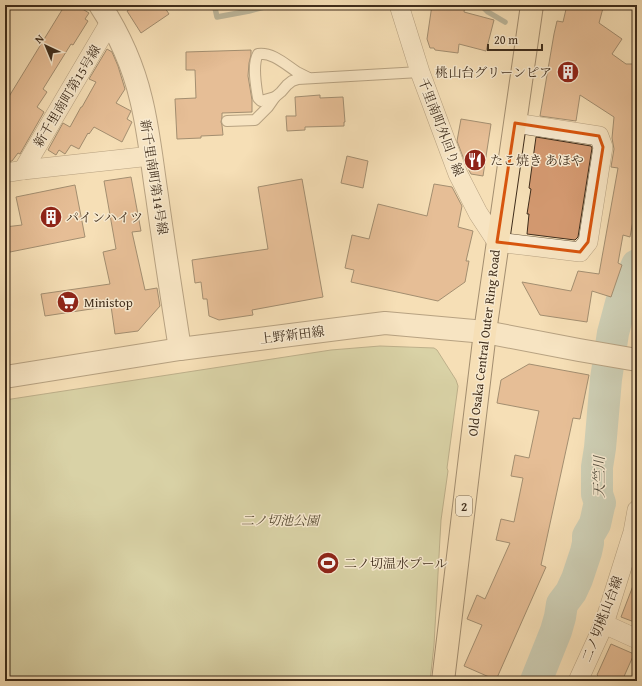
<svg xmlns="http://www.w3.org/2000/svg" width="642" height="686" font-family="'Gentium Book Plus','Noto Serif JP',serif">
<rect width="100%" height="100%" fill="#f5dfb6"/>
<filter id="stains"><feTurbulence type="fractalNoise" baseFrequency=".005" numOctaves="4"/><feColorMatrix values="0 0 0 0 .2 0 0 0 0 .09 0 0 0 0 .02 0 0 0 .5 -.17"/></filter>
<radialGradient id="worn" r=".72"><stop offset=".6" stop-color="#630" stop-opacity="0"/><stop offset="1" stop-color="#630" stop-opacity=".3"/></radialGradient>
<!-- green -->
<polygon fill="#b6c392" stroke="#7a7856" points="380,346 434,348 437,350 456,380 458,386 447,468 448,471 441,520 434,645 430,681 5,681 5,400 331,350"/>
<g fill="none" stroke-linecap="round" stroke-linejoin="round">
<!-- stream -->
<g stroke="#778377" stroke-width="5.5">
<polyline points="481,5 488,12 505,22"/>
<polyline points="215,8 217,17 249,11 272,5"/>
</g>
<!-- river -->
<polyline stroke="#9dbcb4" stroke-width="32" points="536,681 556,631 560,617 562,604 571,592 577,579 586,552 588,543 588,536 595,524 599,506 600,503 597,494 597,467 600,448 606,379 613,333 621,303 637,265"/>
</g>
<!-- building -->
<g fill="#d2986f" stroke="#3f2d1b">
<polygon points="65,5 76,5 89,13 85,19 88,21 73,45 71,44 43,89 47,92 37,107 44,112 20,154 18,153 12,161 5,162 5,103"/>
<polygon points="136,5 163,5 169,14 141,33 127,11"/>
<polygon points="432,5 465,5 464,12 494,20 486,51 459,44 458,53 435,50 434,48 430,48 427,39"/>
<polygon points="567,5 581,8 582,5 590,5 603,8 599,23 622,39 612,54 626,64 637,64 637,190 633,215 634,215 630,237 623,235 618,263 622,265 611,297 592,291 587,322 540,315 522,282 571,291 578,271 599,274 618,168 611,167 614,149 612,138 614,117 580,95 576,121 540,116 554,34 557,21 563,22"/>
<polygon points="107,49 112,52 118,66 125,89 116,103 131,111 127,119 132,122 122,142 94,127 89,134 88,133 79,149 71,145 65,154 59,150 56,155 48,150 63,123 70,127 81,107 82,107 96,82 89,79"/>
<polygon points="251,50 251,55 249,63 248,76 252,100 252,112 222,113 222,117 221,122 222,125 223,135 201,136 201,138 177,139 175,99 196,98 195,70 186,70 186,52"/>
<polygon points="320,95 320,98 343,97 345,122 344,122 344,126 305,127 305,130 287,131 286,116 296,116 295,97"/>
<polygon points="461,119 491,124 483,176 471,174 466,165 457,141"/>
<polygon points="536,137 591,146 592,148 578,237 575,240 527,234 529,214 527,214 531,189 529,188"/>
<polygon points="347,156 368,161 363,188 341,183"/>
<polygon points="131,177 141,231 132,232 145,290 157,288 160,306 138,331 115,334 111,306 45,316 41,294 110,284 103,252 116,249 104,181"/>
<polygon points="302,179 323,297 252,310 253,315 219,320 209,316 207,299 203,299 201,282 195,283 192,260 268,249 258,187"/>
<polygon points="434,184 452,187 462,206 458,227 473,231 466,261 469,261 465,282 438,301 351,282 354,270 345,268 352,235 369,239 378,204 427,216"/>
<polygon points="75,185 85,237 5,253 5,227 22,225 16,197"/>
<polygon points="529,364 589,375 580,419 573,418 541,565 546,567 496,680 464,666 482,625 467,619 477,595 485,599 510,543 496,540 501,519 514,522 523,478 511,476 515,455 529,458 539,411 497,403 501,380"/>
<polygon points="636,578 637,578 637,623 621,617"/>
<polygon points="611,644 634,654 622,681 596,681 598,676 597,675"/>
</g>
<g fill="none" stroke-linecap="round" stroke-linejoin="round">
<!-- service casing -->
<g stroke="#6c5a42" stroke-width="12">
<g id="service">
<path d="M309 78C305 76 301 74 297 72 286 65 273 52 258 54 252 65 256 86 258 98L261 101 275 97 281 92 287 85 292 81 298 79 420 72"/>
<polyline points="227,121 255,120 268,107 275,97"/>
</g>
</g>
<!-- minor casing -->
<g stroke="#6c5a42" stroke-width="20">
<g id="minor">
<polyline points="399,5 420,72 458,174 478,213 497,242 580,252 588,242 603,147 599,136 515,123"/>
<polyline points="23,170 110,22"/>
<polyline points="5,173 23,170 151,156"/>
<polyline points="604,624 637,639"/>
<polyline points="578,681 604,624 633,532 637,510"/>
</g>
</g>
<!-- tertiary casing -->
<g stroke="#6c5a42" stroke-width="24">
<g id="tertiary">
<path d="M100 5C119 34 133 65 141 99 149 131 152 164 157 196 164 247 172 298 180 349"/>
<polyline points="5,377 180,349 385,323 485,332 579,350 637,360"/>
</g>
</g>
<!-- primary casing -->
<g stroke="#3f2d1b" stroke-width="24">
<polyline id="primary" points="443,681 485,332 532,5"/>
</g>
<!-- service -->
<use href="#service" stroke="#f8ead0" stroke-width="10"/>
<!-- minor -->
<use href="#minor" stroke="#f8ead0" stroke-width="19"/>
<!-- tertiary -->
<use href="#tertiary" stroke="#f8ead0" stroke-width="22"/>
<!-- primary -->
<use href="#primary" stroke="#f5dfb6" stroke-width="22"/>
</g>
<!-- marked area -->
<path d="M0 0H642V686H0ZM515 123 599 136 603 147 588 242 580 252 497 242Z" fill="#f5dfb6" fill-opacity=".55" fill-rule="evenodd"/>
<path fill="none" stroke="#d7550e" stroke-width="3" stroke-linejoin="round" d="M515 123 599 136 603 147 588 242 580 252 497 242Z"/>
<!-- icons -->
<defs>
<g id="building-disc" transform="scale(1.15)"><circle r="9.5" fill="#8f2418" stroke="#f8ead0"/><path d="M-4-6H4V6H1V3H-1V6H-4ZM-2.5-4.3h1.7v1.8h-1.7ZM.8-4.3h1.7v1.8H.8ZM-2.5-1h1.7V.8h-1.7ZM.8-1h1.7V.8H.8Z" fill="#fff"/></g>
<g id="restaurant-disc" transform="scale(1.15)"><circle r="9.5" fill="#8f2418" stroke="#f8ead0"/><path d="M-5-6h1v4h1v-4h1v4h1v-4h1v5L-1.5 .5V6h-2V.5L-5-1ZM5-6V6H3V1.5H1.5Q1.5-4 5-6Z" fill="#fff"/></g>
<g id="supermarket-disc" transform="scale(1.15)"><circle r="9.5" fill="#8f2418" stroke="#f8ead0"/><path d="M-6-5.5h2.5l.6 2H6L4.5 2H-2.5L-4.4-4H-6ZM-1.5 3.2a1.3 1.3 0 1 0 .1 0ZM3 3.2a1.3 1.3 0 1 0 .1 0Z" fill="#fff"/></g>
<g id="stadium-disc" transform="scale(1.15)"><circle r="9.5" fill="#8f2418" stroke="#f8ead0"/><path d="M0-5a6.5 5 0 1 0 0 10a6.5 5 0 1 0 0-10ZM-3.5-1.8h7v3.6h-7Z" fill="#fff"/></g>
</defs>
<g fill-rule="evenodd">
<use href="#building-disc" x="568" y="72"/>
<use href="#restaurant-disc" x="475" y="160"/>
<use href="#building-disc" x="51" y="217"/>
<use href="#supermarket-disc" x="68" y="302"/>
<use href="#stadium-disc" x="328" y="563"/>
</g>
<g text-anchor="middle" dominant-baseline="central" stroke-width="3" stroke-linejoin="round" paint-order="stroke">
<!-- shield labels -->
<rect fill="#f8ead0" stroke="#766651" stroke-width="1" x="456" y="496" width="16" height="20" rx="3"/>
<g font-size="12" font-weight="bold" fill="#3f2d1b">
<text x="464" y="506">2</text>
</g>
<!-- poi labels -->
<g font-size="13" fill="#3f2d1b" stroke="#f8ead0" text-anchor="start">
<text x="552" y="72" text-anchor="end">桃山台グリーンピア</text>
<text x="490" y="160">たこ焼き あほや</text>
<text x="66" y="217">パインハイツ</text>
<text x="84" y="302">Ministop</text>
<text x="344" y="563">二ノ切温水プール</text>
</g>
<!-- street labels -->
<g font-size="13" fill="#3f2d1b" stroke="#f8ead0">
<text transform="translate(67 96) rotate(-59)">新千里南町第15号線</text>
<text transform="translate(441 127) rotate(69)">千里南町外回り線</text>
<text transform="translate(154 177) rotate(81)">新千里南町第14号線</text>
<text transform="translate(292 335) rotate(-7)">上野新田線</text>
<text transform="translate(484 343) rotate(-83)">Old Osaka Central Outer Ring Road</text>
<text transform="translate(602 619) rotate(-69)">二ノ切桃山台線</text>
</g>
<!-- park labels -->
<g font-size="13" font-style="italic" fill="#574b33" stroke="#f8ead0">
<text x="280" y="520">二ノ切池公園</text>
</g>
<!-- water labels -->
<g font-size="14" font-style="italic" fill="#565141" stroke="#f8ead0">
<text transform="translate(599 477) rotate(-90)">天竺川</text>
</g>
</g>
<!-- margin -->
<rect width="642" height="686" fill="none" stroke="#f5dfb6" stroke-width="20"/>
<rect x="6" y="6" width="630" height="674" fill="none" stroke="#3f2d1b" stroke-width="2"/>
<rect x="10" y="10" width="622" height="666" fill="none" stroke="#3f2d1b"/>
<!-- north arrow -->
<g transform="translate(46 46) rotate(316)" stroke="#f8ead0" stroke-width="3" paint-order="stroke">
<path d="M0-3L7 15L0 10L-7 15Z" fill="#3f2d1b"/>
<text y="-6" font-size="11" font-weight="bold" text-anchor="middle" fill="#3f2d1b">N</text>
</g>
<!-- scale -->
<path d="M488 44v6h54v-6" fill="none" stroke="#3f2d1b" stroke-width="2"/>
<text x="494" y="44" font-size="12" fill="#3f2d1b" stroke="#f8ead0" stroke-width="3" paint-order="stroke">20 m</text>
<rect width="100%" height="100%" filter="url(#stains)"/>
<rect width="100%" height="100%" fill="url(#worn)"/>
</svg>
